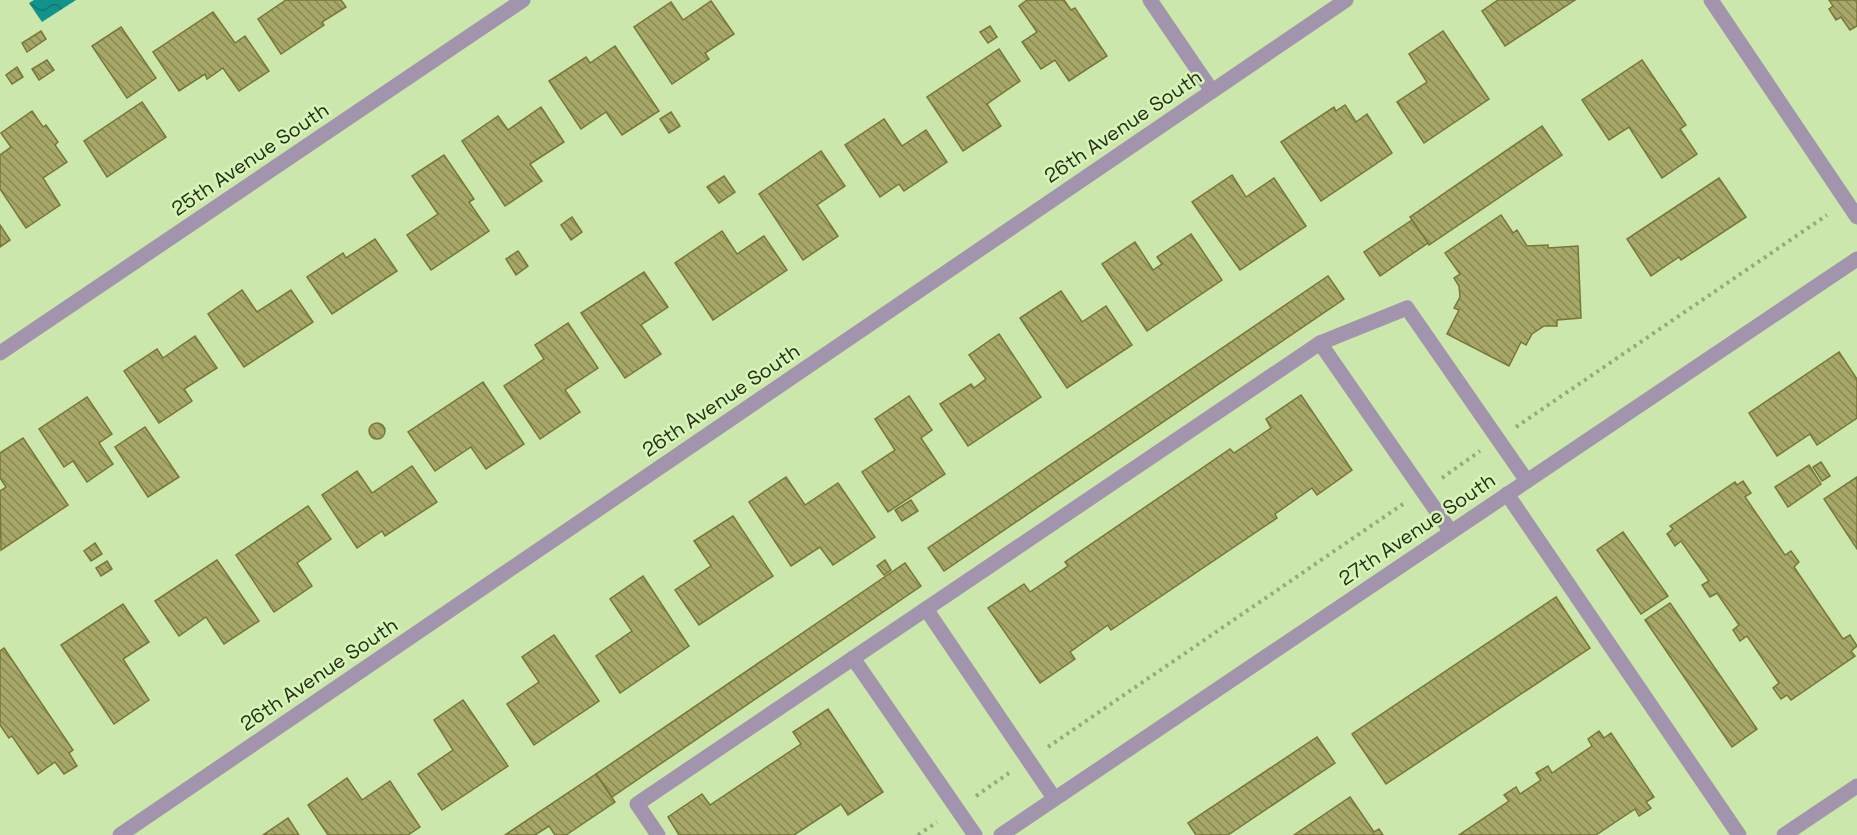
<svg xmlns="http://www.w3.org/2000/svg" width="1857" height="835" font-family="'Space Grotesk',sans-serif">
<defs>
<pattern id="water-waves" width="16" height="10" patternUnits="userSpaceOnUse" patternTransform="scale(1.5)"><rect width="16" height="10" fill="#11928b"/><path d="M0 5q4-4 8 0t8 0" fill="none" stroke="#107871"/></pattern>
<pattern id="building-back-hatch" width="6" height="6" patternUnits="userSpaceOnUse" patternTransform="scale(1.5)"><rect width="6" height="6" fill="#a7a868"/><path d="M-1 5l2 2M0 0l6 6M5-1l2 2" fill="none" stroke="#888955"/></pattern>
</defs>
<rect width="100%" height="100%" fill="#cbe7ab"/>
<!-- water -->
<polygon fill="url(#water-waves)" points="34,0 76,0 42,22 29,3"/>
<!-- building -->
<g fill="url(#building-back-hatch)" stroke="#777738" stroke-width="1.5">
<polygon points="286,0 341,0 346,7 322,22 324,25 281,54 258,19"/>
<polygon points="1027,0 1064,0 1071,10 1075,8 1107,56 1069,81 1055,60 1041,69 1022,42 1037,32 1019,6"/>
<polygon points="1498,0 1575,0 1505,46 1482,11"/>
<polygon points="1829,0 1857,0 1857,26 1850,30 1841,17 1836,20 1829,9 1833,6"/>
<polygon points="711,1 734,34 705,53 709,59 672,84 634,27 671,2 683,20"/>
<polygon points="213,12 235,43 245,36 269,71 239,91 223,68 207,79 205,74 179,91 153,52"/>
<polygon points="990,26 997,37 988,43 980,32"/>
<polygon points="121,27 156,78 127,98 92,46"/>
<polygon points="41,31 46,39 27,52 22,43"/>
<polygon points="1443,31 1489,99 1424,143 1397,102 1427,82 1409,54"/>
<polygon points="615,46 659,111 622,135 606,112 581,129 549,81 586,57 590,63"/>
<polygon points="999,49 1020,81 987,104 1001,126 963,151 927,97"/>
<polygon points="47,60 54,70 39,80 32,69"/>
<polygon points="1642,60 1686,125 1680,129 1697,154 1662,178 1629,127 1609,140 1582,100"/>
<polygon points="17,67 23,77 12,84 6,75"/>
<polygon points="142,102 166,137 107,177 84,141"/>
<polygon points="1345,105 1356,122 1367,114 1392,153 1321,201 1281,142 1334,107 1336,111"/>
<polygon points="541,107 564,142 530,164 542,181 505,206 462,141 498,116 508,130"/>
<polygon points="32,111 43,127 46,125 58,142 55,145 67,162 43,178 60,205 26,228 0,189 0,155 11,147 1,133"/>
<polygon points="671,112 680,126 669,133 660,119"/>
<polygon points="884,119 902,146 926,130 947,162 904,191 899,184 880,197 845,145"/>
<polygon points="1542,126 1562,155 1429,245 1410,217"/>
<polygon points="821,151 845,186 817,205 838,236 803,260 759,194"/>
<polygon points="444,155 474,199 469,202 489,231 431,270 407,235 438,214 412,176"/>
<polygon points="1232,175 1246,197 1274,178 1306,226 1240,270 1192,202"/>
<polygon points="724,176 735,192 719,203 707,187"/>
<polygon points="1719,178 1746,217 1681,260 1679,257 1651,276 1627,239"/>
<polygon points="1501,215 1513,233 1517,230 1527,246 1548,245 1548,248 1578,246 1581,318 1557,320 1557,326 1544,326 1532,334 1526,345 1521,342 1509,366 1447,334 1459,310 1454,308 1460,297 1459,286 1454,278 1460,274 1445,253"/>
<polygon points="572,217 582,232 571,240 561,225"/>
<polygon points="1412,220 1428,243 1380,276 1364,252"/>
<polygon points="0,225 10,240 0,247"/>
<polygon points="722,231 737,254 764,236 787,270 713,320 675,263"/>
<polygon points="1191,234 1222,280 1147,331 1102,264 1135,242 1153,270 1162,264 1157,257"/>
<polygon points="375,239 397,271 332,314 307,277 343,253 346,258"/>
<polygon points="518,251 528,266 516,275 506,259"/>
<polygon points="644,272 668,307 641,325 661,354 625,378 581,313"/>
<polygon points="1328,276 1344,299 944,571 928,548"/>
<polygon points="242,290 257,312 291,290 313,322 244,367 208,314"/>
<polygon points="1061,291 1082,322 1106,306 1132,345 1067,388 1020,318"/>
<polygon points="568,323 598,368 565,390 580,412 540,439 504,386 544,359 535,345"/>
<polygon points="999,334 1041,397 968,446 940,404 971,384 974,388 986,379 969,355"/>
<polygon points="195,336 217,368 184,389 192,401 159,423 124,371 157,349 163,358"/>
<polygon points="1839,352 1857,379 1857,418 1817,445 1810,434 1777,456 1749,413"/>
<polygon points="483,382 524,444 486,469 471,447 435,471 408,432"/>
<polygon points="1301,395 1352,470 1317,495 1312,488 1275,514 1277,518 1111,630 1108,625 1070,652 1075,659 1040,683 988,608 1024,584 1030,592 1068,566 1065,562 1230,449 1234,453 1271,428 1266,419"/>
<polygon points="909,396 932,430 921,438 945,474 888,512 862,472 895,450 875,419"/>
<polygon points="87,397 112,434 99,443 113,464 87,482 73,461 64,467 39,429"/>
<circle cx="377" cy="431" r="8"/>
<polygon points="145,427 179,477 148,497 115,447"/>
<polygon points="23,438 68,505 1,550 0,491 6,487 0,478 0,453"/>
<polygon points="1821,462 1830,476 1822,481 1813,467"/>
<polygon points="1809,465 1821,484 1788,507 1775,487"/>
<polygon points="412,466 437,502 385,536 382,531 357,548 322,495 357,471 372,493"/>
<polygon points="786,477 805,505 838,483 875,537 833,565 820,547 791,566 749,502"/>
<polygon points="1857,477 1857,549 1824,499"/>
<polygon points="1743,481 1751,493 1745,497 1785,555 1791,551 1799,562 1794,567 1843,639 1850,635 1857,646 1851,651 1855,656 1791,700 1787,695 1781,699 1773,688 1779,683 1747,636 1740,641 1733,630 1739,625 1717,593 1710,597 1702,585 1709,581 1681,541 1675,546 1667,534 1673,529 1670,526 1735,482 1737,485"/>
<polygon points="911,500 918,511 902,521 895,510"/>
<polygon points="308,506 331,539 297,563 312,586 274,612 236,555"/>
<polygon points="733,516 773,576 699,625 675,590 711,566 694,541"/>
<polygon points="1623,532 1668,596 1641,614 1597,550"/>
<polygon points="95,543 102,554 91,561 84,551"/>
<polygon points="217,560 259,621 224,644 206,617 179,636 155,601"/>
<polygon points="885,560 891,570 884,575 877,566"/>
<polygon points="107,561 112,569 101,576 96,568"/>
<polygon points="905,563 921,586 612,797 596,774"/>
<polygon points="643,576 689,646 620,693 596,656 632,631 610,599"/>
<polygon points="1556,597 1590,648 1386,784 1352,734"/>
<polygon points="1670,603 1757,729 1732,747 1645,620"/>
<polygon points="123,604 149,642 123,659 149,700 114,724 61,645"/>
<polygon points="554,635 599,701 534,745 507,704 539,682 522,657"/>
<polygon points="4,648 73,750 69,753 77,766 64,774 55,762 38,774 12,736 9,738 0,725 0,651"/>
<polygon points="463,700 508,766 442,810 418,774 453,750 434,720"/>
<polygon points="828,709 883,792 848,815 841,804 794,835 679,835 668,817 702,794 710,805 801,744 793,732"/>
<polygon points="1599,731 1604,738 1611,733 1654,797 1646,802 1651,808 1639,816 1635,809 1596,835 1459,835 1509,801 1504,795 1516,787 1520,794 1541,780 1536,773 1548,766 1552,773 1592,746 1588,739"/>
<polygon points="1317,737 1335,763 1228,835 1196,835 1188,823"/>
<polygon points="596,774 615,802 566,835 555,835 549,826 535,835 505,835"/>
<polygon points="347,778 362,800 390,781 420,827 408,835 328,835 308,805"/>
<polygon points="1350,797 1374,832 1379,829 1383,835 1294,835"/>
<polygon points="288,818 299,835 263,835"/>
</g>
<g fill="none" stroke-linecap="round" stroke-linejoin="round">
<!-- path -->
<g stroke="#95ab7b" stroke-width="4" stroke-dasharray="3 4.5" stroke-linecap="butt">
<polyline points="1516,427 1827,215"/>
<polyline points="1442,478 1480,451"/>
<polyline points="1048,747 1403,504"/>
<polyline points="976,796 1009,773"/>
<polyline points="918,835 937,822"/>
</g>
<!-- minor -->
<g stroke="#a194ac" stroke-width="15">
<polyline points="1150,0 1212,91"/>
<polyline points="1711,0 1857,217"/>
<polyline points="1320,343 1451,532"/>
<polyline points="0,353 523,0"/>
<polyline points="1507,494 1739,835"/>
<polyline points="926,609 1054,798"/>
<polyline points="853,658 975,835"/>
<polyline points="120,835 1346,0"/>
<polyline points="658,835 637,804 1320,343 1407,308 1527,481"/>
<polyline points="1001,835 1857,259"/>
<polyline points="1784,835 1857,786"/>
</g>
</g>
<g text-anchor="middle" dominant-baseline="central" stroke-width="5" stroke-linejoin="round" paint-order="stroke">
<!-- street labels -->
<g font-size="20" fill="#242f17" stroke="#d8f5b8">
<text transform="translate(1123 126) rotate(-34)">26th Avenue South</text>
<text transform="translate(250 159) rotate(-34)">25th Avenue South</text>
<text transform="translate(721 400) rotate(-34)">26th Avenue South</text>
<text transform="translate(1417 529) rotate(-34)">27th Avenue South</text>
<text transform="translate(319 674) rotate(-34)">26th Avenue South</text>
</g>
</g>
</svg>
